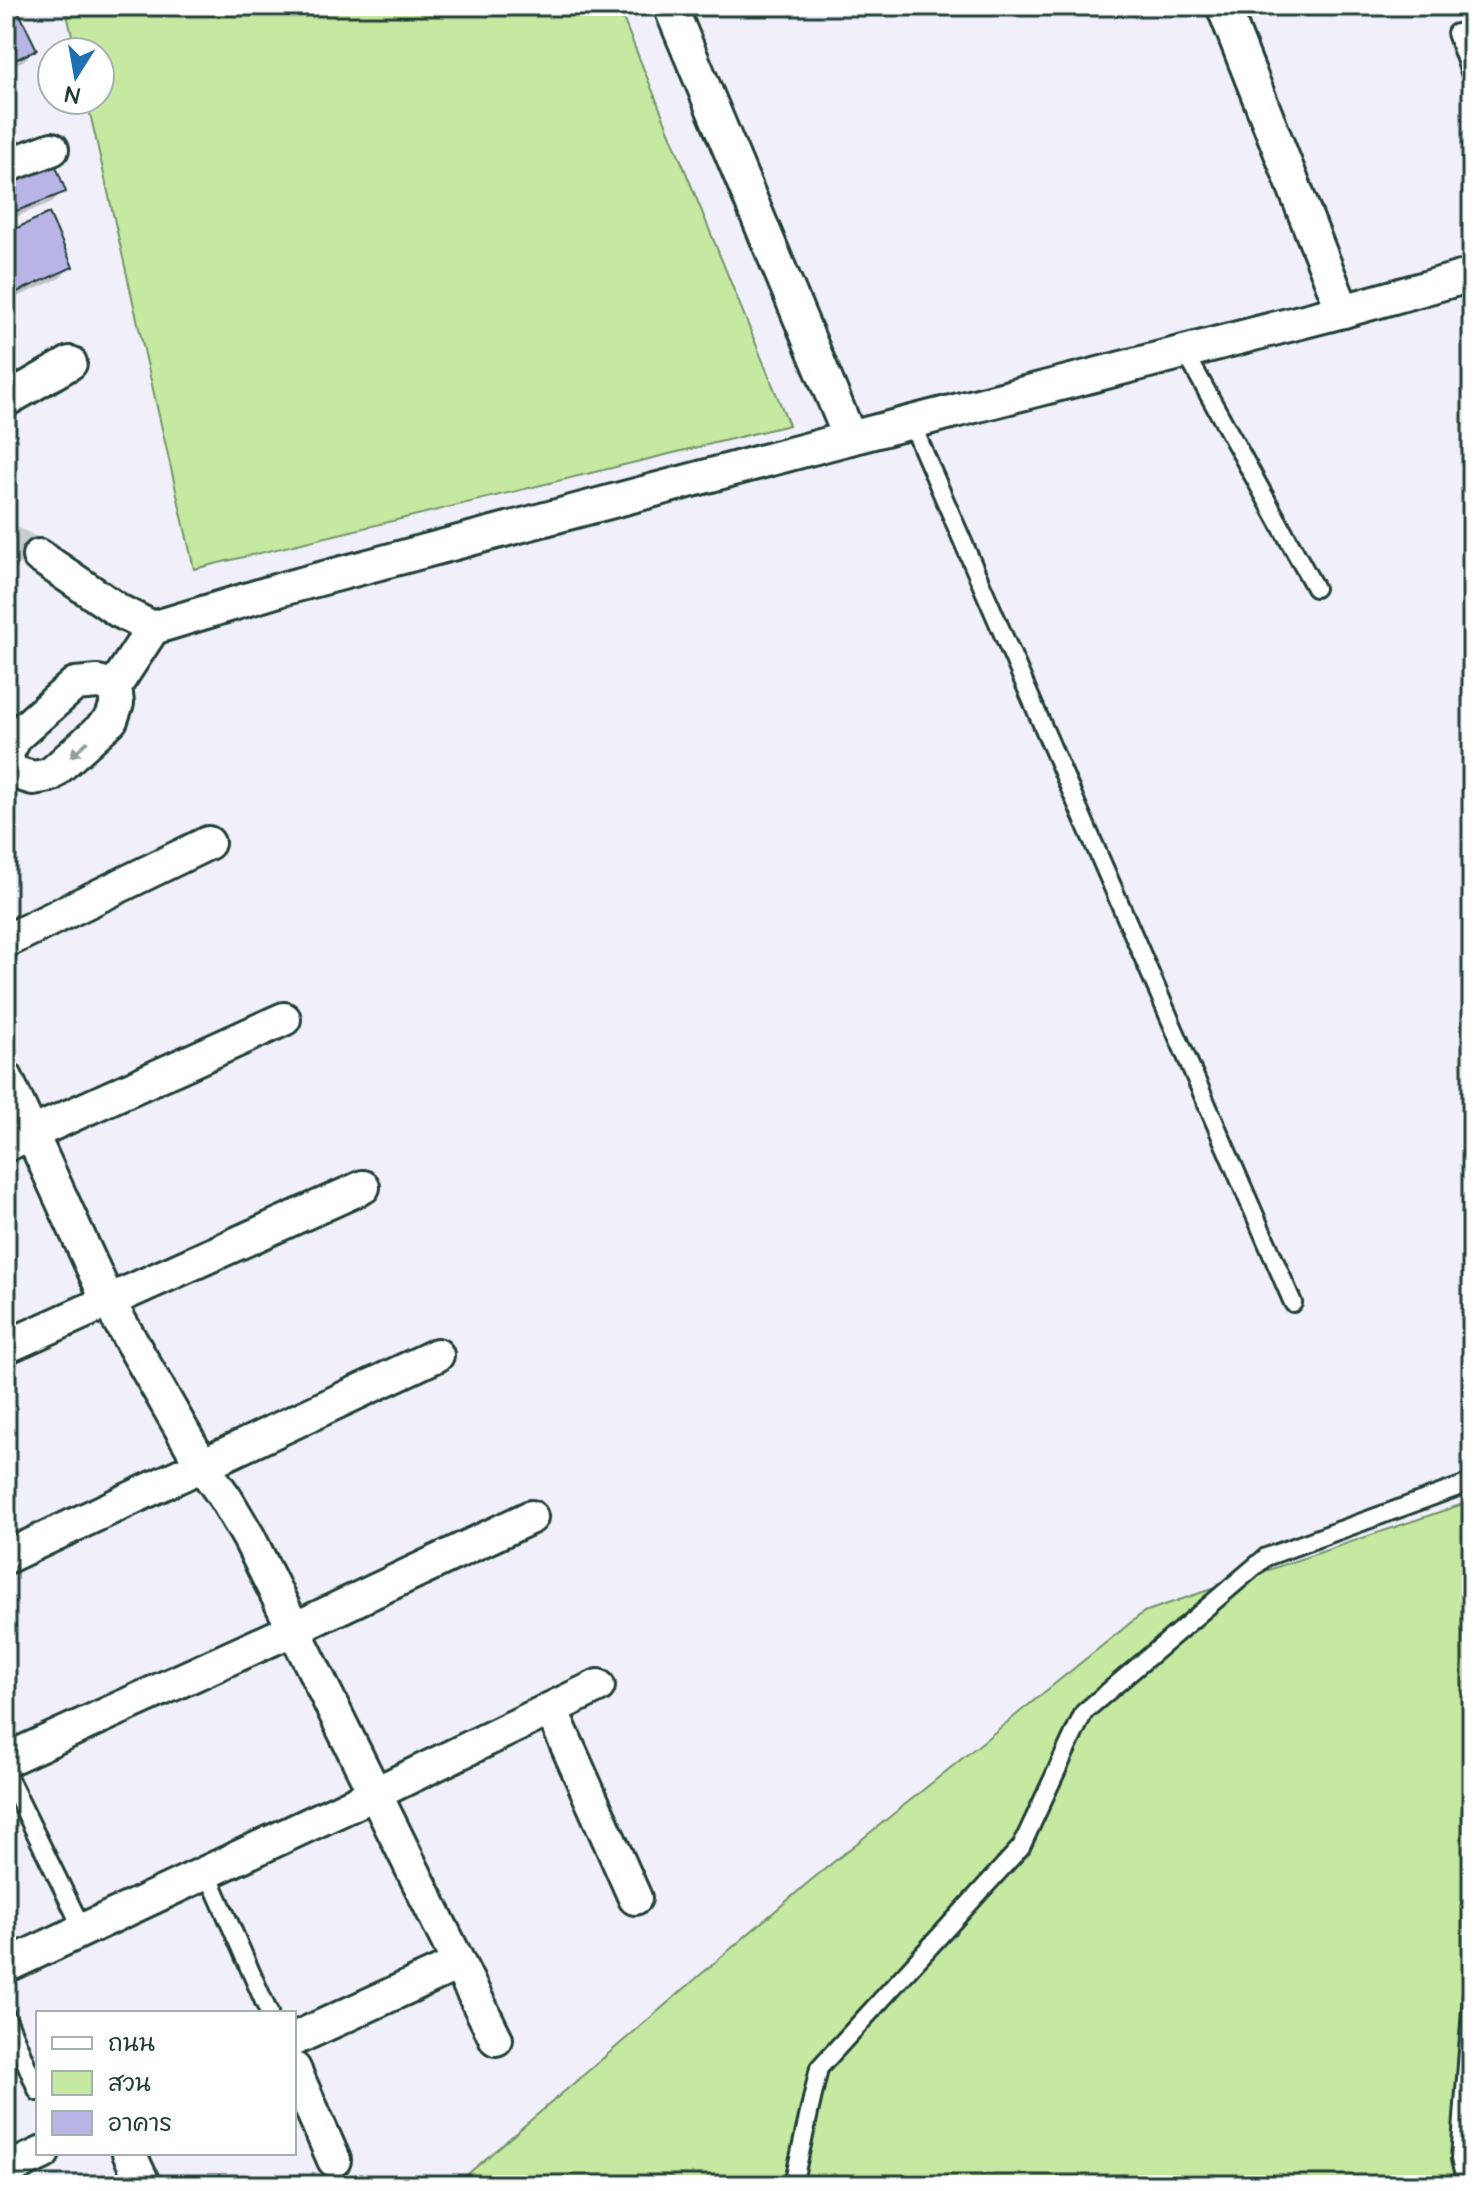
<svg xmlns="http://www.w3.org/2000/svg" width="1478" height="2191" font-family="'Architects Daughter','Playpen Sans Thai',sans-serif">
<rect width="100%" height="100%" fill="#f1f0fa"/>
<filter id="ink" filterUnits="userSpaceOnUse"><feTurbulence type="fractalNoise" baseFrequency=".0125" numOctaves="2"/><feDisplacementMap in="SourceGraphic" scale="16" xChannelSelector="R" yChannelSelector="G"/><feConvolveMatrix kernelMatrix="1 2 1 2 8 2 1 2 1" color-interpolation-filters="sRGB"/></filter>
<g filter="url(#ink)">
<!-- green -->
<g fill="#c6e9a2" stroke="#72936b" stroke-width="2">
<polygon points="65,6 618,6 789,425 194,569 87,100 100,100 100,52 76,52"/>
<polygon points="1472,1501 1472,2185 455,2185 810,1881 1144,1612"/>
</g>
<!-- shadow -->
<g fill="#0003">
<polygon points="6,6 14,6 35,50 23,61 6,69"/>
<polygon points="6,176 63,191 52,202 6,221"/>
<polygon points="6,236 71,266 60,278 6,302"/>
</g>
<!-- building -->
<g fill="#b8b4e6" stroke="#1f3d34" stroke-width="2">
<polygon points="6,6 16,6 37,50 6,64"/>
<polygon points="52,156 66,192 6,215 6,174"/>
<polygon points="49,213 73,267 6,297 6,233"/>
</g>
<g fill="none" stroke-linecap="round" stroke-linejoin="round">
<!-- minor-tunnel -->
<polyline stroke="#c7ccd2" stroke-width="32" stroke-dasharray="32 16" stroke-linecap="butt" points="6,539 39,556"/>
<!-- service casing -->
<g stroke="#1f3d34" stroke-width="22">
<g id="service">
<polyline points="1456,33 1472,78"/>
<polyline points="1184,350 1315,588"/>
<polyline points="911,422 1293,1303"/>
<polyline points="6,1773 83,1930"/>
<polyline points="207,1872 269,2013"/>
<polyline points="6,2016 38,2092"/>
<polyline points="793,2185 819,2068 1021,1847 1084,1712 1266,1557 1472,1482"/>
<polyline points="1466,2185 1460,2159 1472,1996"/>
</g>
</g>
<!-- minor casing -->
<g stroke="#1f3d34" stroke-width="38">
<g id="minor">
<polyline points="670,6 850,438 1343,311 1472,275"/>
<polyline points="1223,6 1343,311"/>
<polyline points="6,166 52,149"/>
<polyline points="6,400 70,363"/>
<polyline points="39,556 119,611 153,628"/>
<polyline points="9,769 7,753 16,736 75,684 98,682 115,686"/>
<polyline points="6,770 33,778 50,775 111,720 117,703 115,686 153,628 282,589 850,438"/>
<polyline points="6,941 208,843"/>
<polyline points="6,1078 108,1301 202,1465 226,1499 249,1538 496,2039"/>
<polyline points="6,1145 284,1019"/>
<polyline points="6,1347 363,1187"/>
<polyline points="6,1557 437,1355"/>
<polyline points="551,1709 635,1898"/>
<polyline points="6,1760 294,1629 531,1517"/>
<polyline points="6,1966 374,1794 598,1686"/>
<polyline points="294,2039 458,1964"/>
<polyline points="294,2069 334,2160"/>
<polyline points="129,2153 144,2185"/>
<polyline points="6,2170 43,2153"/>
</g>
</g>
<!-- service -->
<use href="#service" stroke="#fff" stroke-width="16"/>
<!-- minor -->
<use href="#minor" stroke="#fff" stroke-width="32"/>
</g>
<!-- one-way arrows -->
<defs><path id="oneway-solid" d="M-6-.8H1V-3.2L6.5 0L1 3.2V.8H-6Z" transform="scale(2)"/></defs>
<use fill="#8f9e9a" href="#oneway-solid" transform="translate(79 749) rotate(138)"/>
</g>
<!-- margin -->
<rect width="1478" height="2191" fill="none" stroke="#fff" stroke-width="32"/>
<rect x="16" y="16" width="1446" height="2159" fill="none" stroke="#1f3d34" stroke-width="3" filter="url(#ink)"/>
<!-- legend -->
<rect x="36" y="2011" width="260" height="144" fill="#ffffff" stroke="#a5b1ae" stroke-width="2"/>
<rect x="52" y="2037" width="40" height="12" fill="#ffffff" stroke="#a5b1ae" stroke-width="2"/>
<text x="108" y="2051" font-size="24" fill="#1f3d34">ถนน</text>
<rect x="52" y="2071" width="40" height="24" fill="#c6e9a2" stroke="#a5b1ae" stroke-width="2"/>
<text x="108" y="2091" font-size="24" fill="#1f3d34">สวน</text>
<rect x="52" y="2111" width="40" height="24" fill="#b8b4e6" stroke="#a5b1ae" stroke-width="2"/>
<text x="108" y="2131" font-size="24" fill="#1f3d34">อาคาร</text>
<!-- north arrow -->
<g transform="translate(76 76) rotate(191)"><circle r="38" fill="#ffffff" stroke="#a5b1ae" stroke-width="2"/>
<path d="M0-6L14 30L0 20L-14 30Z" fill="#1f6fb2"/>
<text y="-12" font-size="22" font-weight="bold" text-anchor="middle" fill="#1f3d34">N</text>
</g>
</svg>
